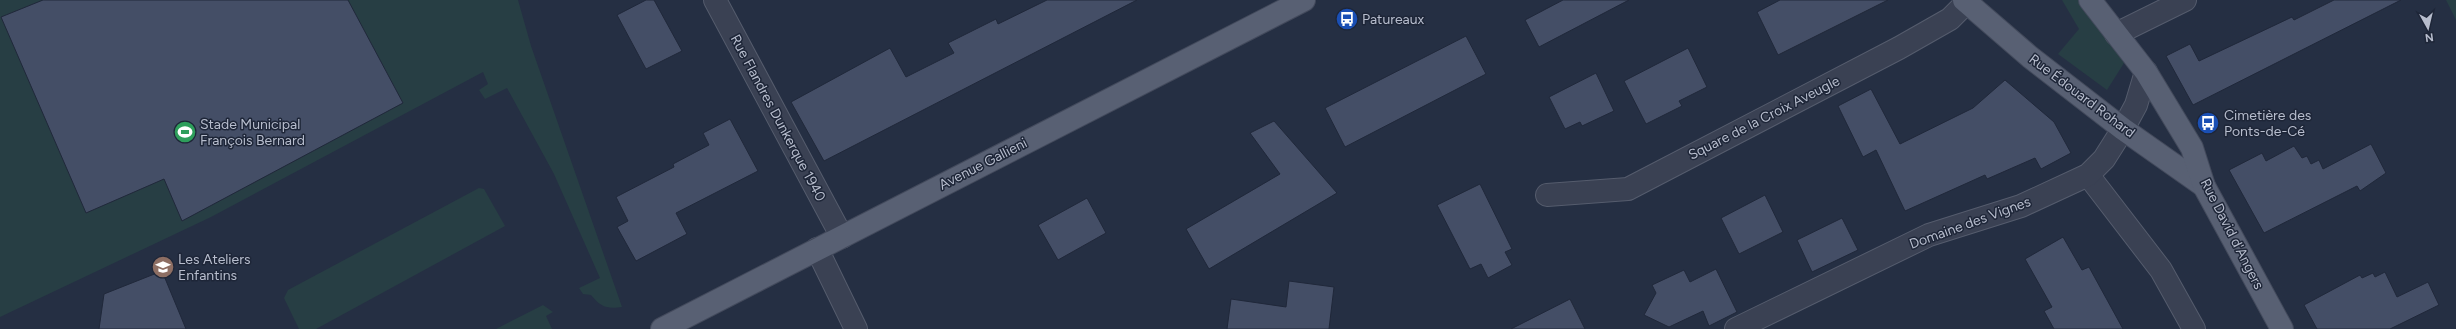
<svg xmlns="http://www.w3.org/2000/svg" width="2456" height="329" font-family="Figtree,sans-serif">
<rect width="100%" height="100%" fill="#252f43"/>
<!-- green -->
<g fill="#273e44">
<path d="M0 0H518L531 46 622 307C606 309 601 307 591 295L583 294 579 288 600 278 554 174 507 88 485 99 479 90 488 84 483 72 211 217 0 317Z"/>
<polygon points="2062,0 2082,0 2124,63 2107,90 2058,54 2079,29"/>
<polygon points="2446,0 2456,0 2456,20"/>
<polygon points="479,188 484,189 505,226 316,329 299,329 284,298 288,290"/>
<polygon points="543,305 553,312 546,316 552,329 496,329"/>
</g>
<!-- building -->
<g fill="#444e66" stroke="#20283a">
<polygon points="43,0 348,0 403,103 182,221 164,179 86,213 1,17"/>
<polygon points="646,0 654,0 682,51 646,69 617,15"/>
<polygon points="1047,0 1137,0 824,161 791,102 890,48 906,77 954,53 948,43 996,19 998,24"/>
<polygon points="1563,0 1629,0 1539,47 1525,20"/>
<polygon points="1780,0 1888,0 1778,55 1757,12"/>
<polygon points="2334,0 2401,0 2193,105 2166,56 2190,44 2199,61 2292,17 2294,20"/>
<polygon points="1466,36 1486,74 1345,147 1325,108"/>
<polygon points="1688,48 1707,87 1679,101 1682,106 1646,124 1624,81"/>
<polygon points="1596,73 1614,111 1582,126 1580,122 1565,129 1549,97"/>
<polygon points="2005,80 2054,122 2071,153 2041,169 2035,158 1987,179 1985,175 1905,211 1876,150 1863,157 1838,106 1871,89 1900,144 1973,108"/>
<polygon points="730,119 758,171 676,213 687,234 636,261 617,227 628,221 616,197 674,167 673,164 709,145 703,133"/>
<polygon points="1274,121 1337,193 1209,269 1186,229 1280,174 1250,133"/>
<polygon points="2371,144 2386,173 2360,191 2357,186 2264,233 2229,170 2262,153 2266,161 2294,146 2302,158 2307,156 2311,164 2319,160 2323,169"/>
<polygon points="1480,184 1512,249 1505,252 1512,265 1488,278 1481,264 1470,269 1437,205"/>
<polygon points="1765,195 1783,232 1739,254 1721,218"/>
<polygon points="1087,198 1106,233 1058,260 1038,225"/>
<polygon points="1842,218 1858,250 1812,272 1797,240"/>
<polygon points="2063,237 2082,270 2089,267 2123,329 2054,329 2044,311 2052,307 2025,259"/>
<polygon points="1716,269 1737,312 1709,326 1703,311 1669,327 1644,315 1656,293 1652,285 1684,270 1690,282"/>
<polygon points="162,271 186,329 99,329 104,294"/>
<polygon points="2385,272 2397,297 2428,282 2439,305 2390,329 2317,329 2304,305 2360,275 2362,278 2373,273 2375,277"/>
<polygon points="1289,281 1334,287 1329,329 1227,329 1231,299 1286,307"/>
<polygon points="1570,299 1585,329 1511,329"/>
</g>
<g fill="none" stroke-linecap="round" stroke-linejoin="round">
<!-- minor casing -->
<g stroke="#555c6d" stroke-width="24">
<g id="minor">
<polyline points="715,0 842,237"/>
<polyline points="2116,34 2185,0"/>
<polyline points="2088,175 2161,270 2194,329"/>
<polyline points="1547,195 1628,189 1899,48 1950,19 1967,2"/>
<polyline points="817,249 856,329"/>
<polyline points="1736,329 1929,235 2021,206 2088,175 2104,159 2123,129 2136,105 2146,72"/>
</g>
</g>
<!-- major casing -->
<g stroke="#434a5c" stroke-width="24">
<g id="major">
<polyline points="1964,0 2030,57 2123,129 2204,186"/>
<polyline points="2090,0 2146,72 2192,148 2204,186 2282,329"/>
<polyline points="662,329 1304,0"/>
</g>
</g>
<!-- minor -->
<use href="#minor" stroke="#3a4153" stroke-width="22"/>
<!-- major -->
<use href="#major" stroke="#586073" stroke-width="22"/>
</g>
<!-- icons -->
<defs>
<g id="bus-disc" transform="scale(1.15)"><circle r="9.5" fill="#1a4fb4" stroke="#1e2638"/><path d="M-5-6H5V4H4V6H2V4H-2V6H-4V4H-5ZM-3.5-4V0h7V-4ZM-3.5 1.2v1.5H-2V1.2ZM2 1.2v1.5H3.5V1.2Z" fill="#fff"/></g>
<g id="stadium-disc" transform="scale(1.15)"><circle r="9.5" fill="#2e9e5b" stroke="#1e2638"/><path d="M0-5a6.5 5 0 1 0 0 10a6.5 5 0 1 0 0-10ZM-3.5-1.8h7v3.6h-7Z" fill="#fff"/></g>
<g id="school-disc" transform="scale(1.15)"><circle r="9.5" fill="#8d6e63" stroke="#1e2638"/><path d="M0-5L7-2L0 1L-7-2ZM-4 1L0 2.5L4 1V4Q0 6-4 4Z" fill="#fff"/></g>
</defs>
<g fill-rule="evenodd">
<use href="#bus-disc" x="1347" y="19"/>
<use href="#bus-disc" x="2208" y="123"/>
<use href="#stadium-disc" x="185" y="132"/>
<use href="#school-disc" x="163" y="267"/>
</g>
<g text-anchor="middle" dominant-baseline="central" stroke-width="3" stroke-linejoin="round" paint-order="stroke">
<!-- poi labels -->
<g font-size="14" fill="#b7bdcd" stroke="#1e2638" text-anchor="start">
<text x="1362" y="19">Patureaux</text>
<text x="2224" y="115">Cimetière des<tspan x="2224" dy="16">Ponts-de-Cé</tspan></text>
<text x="200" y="124">Stade Municipal<tspan x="200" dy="16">François Bernard</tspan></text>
<text x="178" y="259">Les Ateliers<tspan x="178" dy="16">Enfantins</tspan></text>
</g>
<!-- street labels -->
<g font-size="14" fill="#b7bdcd" stroke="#1e2638">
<text transform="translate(2082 96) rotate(37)">Rue Édouard Rohard</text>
<text transform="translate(778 118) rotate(62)">Rue Flandres Dunkerque 1940</text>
<text transform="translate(1764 118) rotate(-27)">Square de la Croix Aveugle</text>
<text transform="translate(983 164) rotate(-27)">Avenue Gallieni</text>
<text transform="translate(1970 223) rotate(-20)">Domaine des Vignes</text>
<text transform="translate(2232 234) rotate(63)">Rue David d'Angers</text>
</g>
</g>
<!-- north arrow -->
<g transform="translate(2428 28) rotate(172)" stroke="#1e2638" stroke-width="3" paint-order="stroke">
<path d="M0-3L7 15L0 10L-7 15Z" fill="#b7bdcd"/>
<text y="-6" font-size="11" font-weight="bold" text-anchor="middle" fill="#b7bdcd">N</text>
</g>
</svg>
